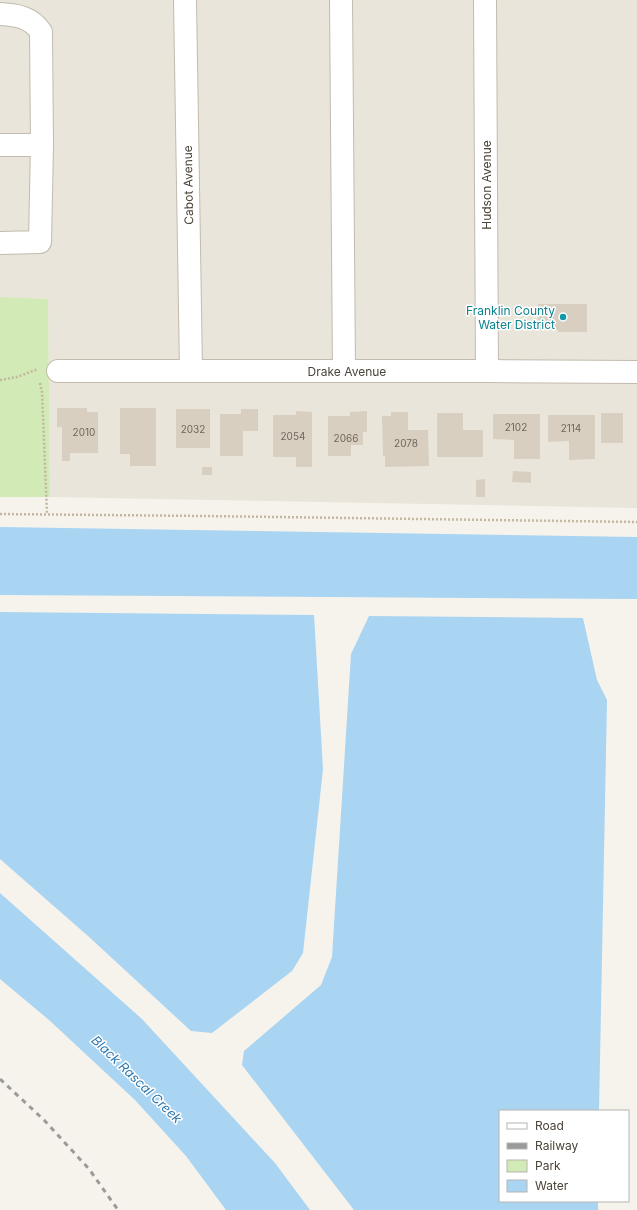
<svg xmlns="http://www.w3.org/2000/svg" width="637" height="1210" font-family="Inter,sans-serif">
<rect width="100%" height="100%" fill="#f6f3ec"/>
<!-- residential -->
<polygon fill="#eae5da" points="0,0 637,0 637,508 50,497 48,299 0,297"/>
<!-- green -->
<polygon fill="#d2eab5" points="0,297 48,299 50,497 0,497"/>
<!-- water -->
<g fill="#a9d4f2">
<polygon points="0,527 637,537 637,599 0,595"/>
<polygon points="0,612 314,615 323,769 303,953 292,971 212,1033 191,1031 88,936 0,859"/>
<polygon points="369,616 583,618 597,680 607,700 599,1111 500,1111 500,1201 598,1201 598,1210 354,1210 242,1065 244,1051 321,985 332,957 351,654"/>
<polygon points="0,893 142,1019 275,1163 310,1210 226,1210 186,1156 135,1100 49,1020 0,979"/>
</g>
<!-- building -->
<g fill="#d8cfc1">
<polygon points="538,304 587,304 587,332 558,332 558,330 538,330"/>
<polygon points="57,408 87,408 87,412 98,412 98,453 70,453 70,461 62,461 62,427 57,427"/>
<polygon points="120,408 156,408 156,466 130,466 130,454 120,454"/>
<rect x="176" y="409" width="34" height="39"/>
<polygon points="241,409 258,409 258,431 243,431 243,456 220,456 220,414 241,414"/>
<polygon points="296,411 312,412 312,467 296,467 296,457 273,457 273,415 296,415"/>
<polygon points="367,411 367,432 363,432 363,445 351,445 351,456 328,456 328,416 350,416 350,412"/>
<polygon points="391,412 408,412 408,430 428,430 429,466 385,467 385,456 383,456 382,416 391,416"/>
<polygon points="437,413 463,413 463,430 483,430 483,457 437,457"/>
<rect x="601" y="413" width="22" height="30"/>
<polygon points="493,414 540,414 540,459 514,459 514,440 493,439"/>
<polygon points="548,415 595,415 595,459 569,460 569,441 548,442"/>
<rect x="202" y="467" width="10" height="8"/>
<polygon points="513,471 531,472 531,483 512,482"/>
<polygon points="485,479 485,497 476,497 476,480"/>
</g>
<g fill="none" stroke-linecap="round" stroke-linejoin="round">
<!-- minor casing -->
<g stroke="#c2bbae" stroke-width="24">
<g id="minor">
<polyline points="185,0 191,371"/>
<polyline points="341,0 344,371"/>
<polyline points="485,0 487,371"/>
<path d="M0 14C17 15 31 17 41 32L42 145 40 242 0 243"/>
<polyline points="0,145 42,145"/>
<polyline points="58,371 487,371 637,372"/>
</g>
</g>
<!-- path -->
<g stroke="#c4b79f" stroke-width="2.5" stroke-dasharray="2 2" stroke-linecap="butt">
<polyline points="0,380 17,377 38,369"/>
<polyline points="40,383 42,392 47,514"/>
<polyline points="0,514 204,516 637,522"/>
</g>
<!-- minor -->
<use href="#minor" stroke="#fff" stroke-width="22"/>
<!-- rail -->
<polyline stroke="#9a9a9a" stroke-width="3" stroke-dasharray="5 5" stroke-linecap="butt" points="0,1079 44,1120 89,1169 118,1210"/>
</g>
<!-- markers -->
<circle fill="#0f9aa8" stroke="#fff" stroke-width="1.5" cx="563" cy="317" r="4"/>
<g text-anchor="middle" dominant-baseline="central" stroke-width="3" stroke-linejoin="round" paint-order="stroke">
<!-- number labels -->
<g font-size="10" fill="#6e675b">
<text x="516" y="427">2102</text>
<text x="571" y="428">2114</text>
<text x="193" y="429">2032</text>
<text x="84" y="432">2010</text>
<text x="293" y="436">2054</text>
<text x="346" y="438">2066</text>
<text x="406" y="443">2078</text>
</g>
<!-- street labels -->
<g font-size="12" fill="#4b4439" stroke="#fff">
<text transform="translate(188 185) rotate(-91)">Cabot Avenue</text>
<text transform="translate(486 185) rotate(-90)">Hudson Avenue</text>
<text x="347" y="371">Drake Avenue</text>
</g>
<!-- culture labels -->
<g font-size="12" fill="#0d838f" stroke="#fff" text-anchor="end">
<text x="555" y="310">Franklin County<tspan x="555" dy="14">Water District</tspan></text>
</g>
<!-- water labels -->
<g font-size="13" font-style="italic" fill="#2e7ab2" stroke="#fff">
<text transform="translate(137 1079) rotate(44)">Black Rascal Creek</text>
</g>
</g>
<!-- legend -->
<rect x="499" y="1110" width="130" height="92" fill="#ffffff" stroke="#b7b4b0"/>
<rect x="507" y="1123" width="20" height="6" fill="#ffffff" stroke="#b7b4b0"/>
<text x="535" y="1130" font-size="12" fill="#4b4439">Road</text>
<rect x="507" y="1143" width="20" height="6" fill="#9a9a9a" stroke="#b7b4b0"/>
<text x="535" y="1150" font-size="12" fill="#4b4439">Railway</text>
<rect x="507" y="1160" width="20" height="12" fill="#d2eab5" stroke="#b7b4b0"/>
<text x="535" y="1170" font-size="12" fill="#4b4439">Park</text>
<rect x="507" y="1180" width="20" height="12" fill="#a9d4f2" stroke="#b7b4b0"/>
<text x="535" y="1190" font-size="12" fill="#4b4439">Water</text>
</svg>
